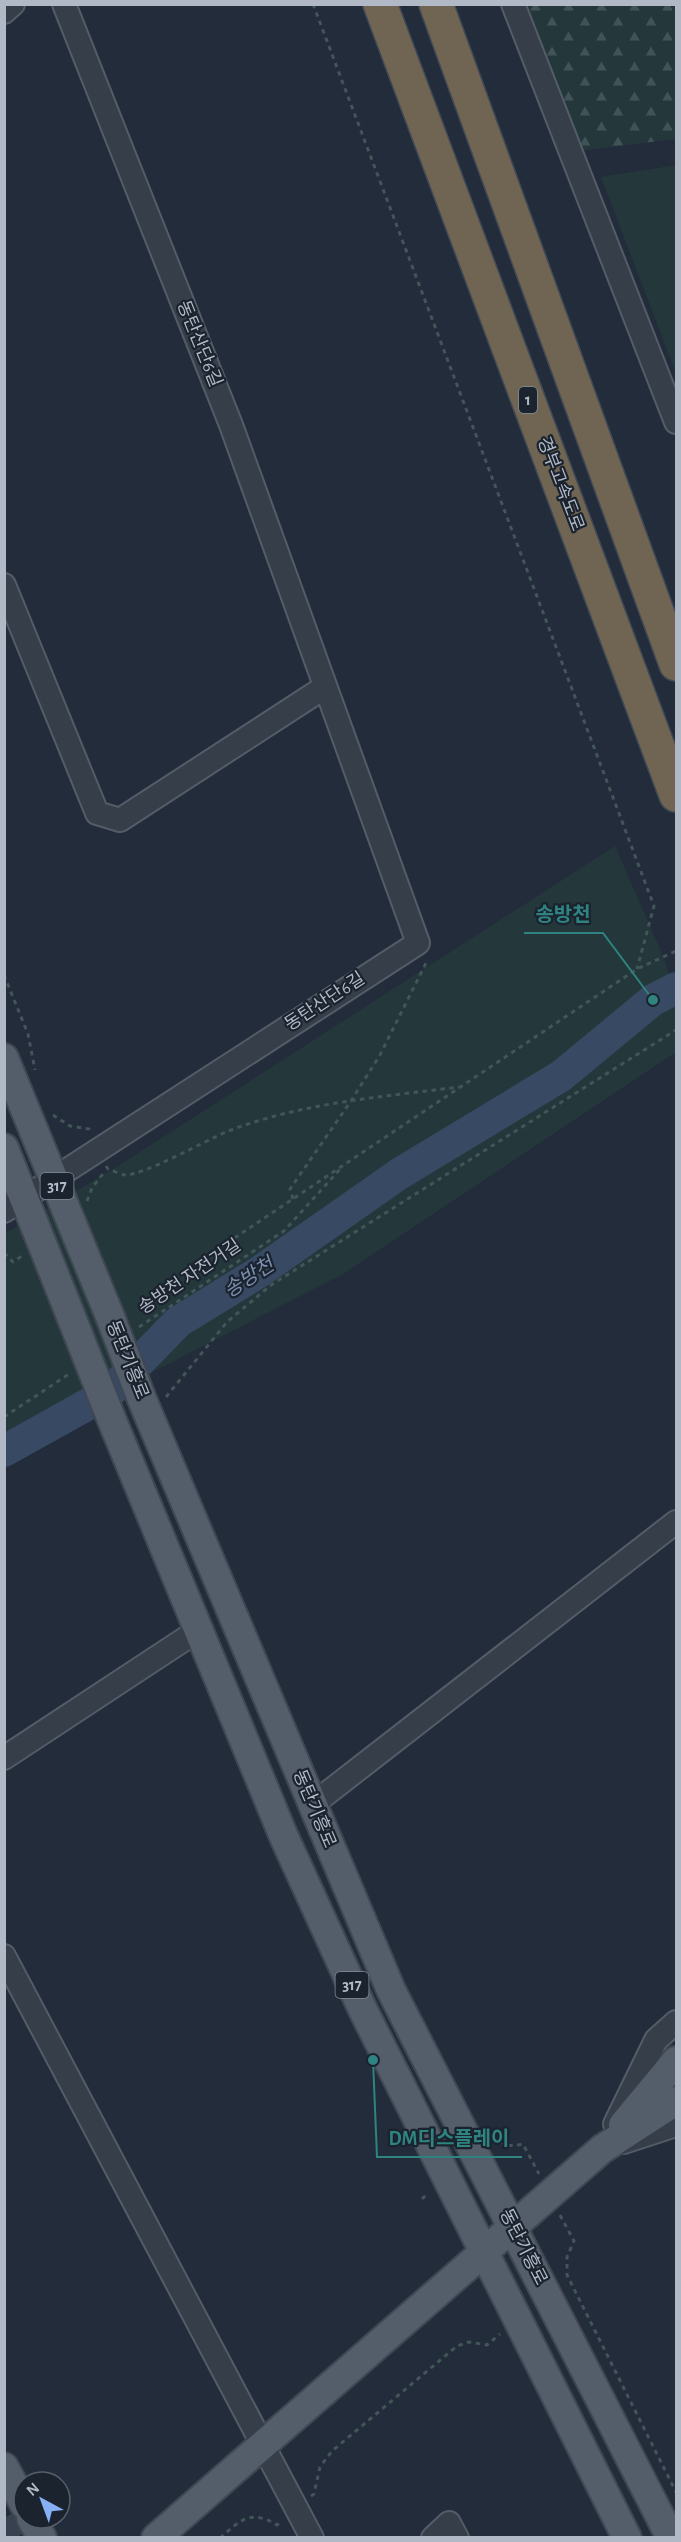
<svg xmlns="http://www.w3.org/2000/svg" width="681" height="2542" font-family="'Alegreya Sans','Noto Sans KR',sans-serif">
<defs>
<pattern id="forest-firs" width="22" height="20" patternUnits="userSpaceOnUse" patternTransform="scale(1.5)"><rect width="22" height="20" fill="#24383b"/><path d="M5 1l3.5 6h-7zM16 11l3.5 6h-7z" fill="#415356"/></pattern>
</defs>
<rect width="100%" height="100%" fill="#222c3a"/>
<!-- forest -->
<polygon fill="url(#forest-firs)" points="525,5 676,5 676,139 578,151"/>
<!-- park -->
<g fill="#24383b">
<polygon points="676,165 676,373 601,177"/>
<polygon points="615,846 664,958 676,995 676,1052 343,1274 81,1409 5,1457 4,1234 118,1166"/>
</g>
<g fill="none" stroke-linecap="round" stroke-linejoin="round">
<!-- river -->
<polyline stroke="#384963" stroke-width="32" points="4,1451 110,1392 178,1322 259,1272 399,1174 561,1076 653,1000 676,988"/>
<!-- highway-tunnel -->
<polyline stroke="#37414f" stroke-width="33" stroke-dasharray="33 16" stroke-linecap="butt" points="4,2518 15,2538"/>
<!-- minor casing -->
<g stroke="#545c68" stroke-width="26">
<g id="minor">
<polyline points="513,4 676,422"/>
<polyline points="4,12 13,4"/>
<polyline points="4,585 97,813 120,820 325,687"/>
<polyline points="4,1211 418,943 231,425 64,4"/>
<polyline points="4,1758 200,1629"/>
<polyline points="312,1805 676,1522"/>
<polyline points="4,1956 312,2538"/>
<polyline points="615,2124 656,2040 676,2022"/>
<polyline points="624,2142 676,2125"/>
<polyline points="433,2538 449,2523 457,2538"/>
</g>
</g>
<!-- major casing -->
<g stroke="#3f4753" stroke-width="32">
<g id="major">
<polyline points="4,1058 109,1314"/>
<polyline points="4,1148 78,1334"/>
<polyline points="141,1397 391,1990 671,2538"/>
<polyline points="111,1418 284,1837 362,2008 627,2538"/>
<polyline points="623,2125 676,2061"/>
<polyline points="4,2467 24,2504"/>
<polyline points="31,2518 42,2538"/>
<polyline points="156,2538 602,2149 676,2101"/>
</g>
</g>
<!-- highway casing -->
<g stroke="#414955" stroke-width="36">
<g id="highway">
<polyline points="380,4 676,795"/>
<polyline points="436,4 676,664"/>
</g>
</g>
<!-- path -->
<g stroke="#425558" stroke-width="3" stroke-dasharray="4.5 4.5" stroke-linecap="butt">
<polyline points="313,4 654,906 637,969"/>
<polyline points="4,975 28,1034 35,1070"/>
<polyline points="53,1115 70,1126 89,1129 91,1133"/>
<path d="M106 1166 108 1169C113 1171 120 1174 125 1175 142 1176 205 1141 226 1132 299 1103 381 1097 459 1087"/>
<polyline points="293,1199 290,1189 351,1101 380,1055 426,963"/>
<polyline points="87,1201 92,1188 105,1171"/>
<polyline points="4,1253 13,1262 22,1256"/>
<polyline points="212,1253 637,969 676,951"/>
<polyline points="139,1327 284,1231 342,1167"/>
<polyline points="166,1397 227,1322 271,1285 676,1030"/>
<polyline points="4,1417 69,1374"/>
<path d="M493 2138 495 2137C504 2146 510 2147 523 2144L539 2174"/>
<polyline points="422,2199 428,2193"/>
<polyline points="560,2215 574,2241 567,2257 567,2275 676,2492"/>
<polyline points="311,2496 314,2494 320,2467 332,2451 457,2346 469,2342 487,2345 500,2334"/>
<path d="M220 2538C241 2520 250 2509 277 2525L281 2522"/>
</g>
<!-- minor -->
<use href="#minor" stroke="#363e4a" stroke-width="22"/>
<!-- major -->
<use href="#major" stroke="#545d6a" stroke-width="28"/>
<!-- highway -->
<use href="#highway" stroke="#706553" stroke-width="33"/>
<!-- major-bridge casing -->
<g stroke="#3f4753" stroke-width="32" stroke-linecap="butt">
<g id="major-bridge">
<polyline points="109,1314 141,1397"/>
<polyline points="78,1334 111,1418"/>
</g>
</g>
<!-- major-bridge -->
<use href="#major-bridge" stroke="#545d6a" stroke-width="28"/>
</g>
<g text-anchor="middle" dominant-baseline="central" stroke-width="4.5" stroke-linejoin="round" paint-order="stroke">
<!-- shield labels -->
<g fill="#1b232f" stroke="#848c99" stroke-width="1.5">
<rect x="519" y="387" width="18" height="26" rx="4.5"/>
<rect x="40.5" y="1173" width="33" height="26" rx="4.5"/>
<rect x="335.5" y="1972" width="33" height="26" rx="4.5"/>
</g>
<g font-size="16" font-weight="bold" fill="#b1b9c6">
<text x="528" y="400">1</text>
<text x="57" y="1186">317</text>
<text x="352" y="1985">317</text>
</g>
<!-- street labels -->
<g font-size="18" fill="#b1b9c6" stroke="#1b232f">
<text transform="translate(199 344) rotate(68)">동탄산단6길</text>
<text transform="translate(560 484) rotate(69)">경부고속도로</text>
<text transform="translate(325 1002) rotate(-33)">동탄산단6길</text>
<text transform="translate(190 1277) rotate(-34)">송방천 자전거길</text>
<text transform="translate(127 1360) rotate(68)">동탄기흥로</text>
<text transform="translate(314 1809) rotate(67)">동탄기흥로</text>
<text transform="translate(523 2247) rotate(63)">동탄기흥로</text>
</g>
<!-- water labels -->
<g font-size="20" font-style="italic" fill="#7a8ead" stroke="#1b232f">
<text transform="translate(249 1278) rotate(-33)">송방천</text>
</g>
</g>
<!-- callouts -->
<path fill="none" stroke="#2f8380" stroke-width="2" d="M653 1000L603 933H524M373 2060L377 2157H522"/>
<g fill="#2f8380" stroke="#1b232f" stroke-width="2">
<circle cx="653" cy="1000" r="6"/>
<circle cx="373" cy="2060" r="6"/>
</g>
<g font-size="20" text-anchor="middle" font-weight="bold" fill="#2f8380" stroke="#1b232f" stroke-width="4.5" stroke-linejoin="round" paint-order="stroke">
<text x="563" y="921">송방천</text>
<text x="449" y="2145">DM디스플레이</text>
</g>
<!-- border -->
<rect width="681" height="2542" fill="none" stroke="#b1b9c6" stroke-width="12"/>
<!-- north arrow -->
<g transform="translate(42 2500) rotate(319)"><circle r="28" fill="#1b232f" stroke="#575f6b" stroke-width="1.5"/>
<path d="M0-4.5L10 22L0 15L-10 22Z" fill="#87aff5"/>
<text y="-9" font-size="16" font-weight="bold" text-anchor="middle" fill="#b1b9c6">N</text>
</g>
</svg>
